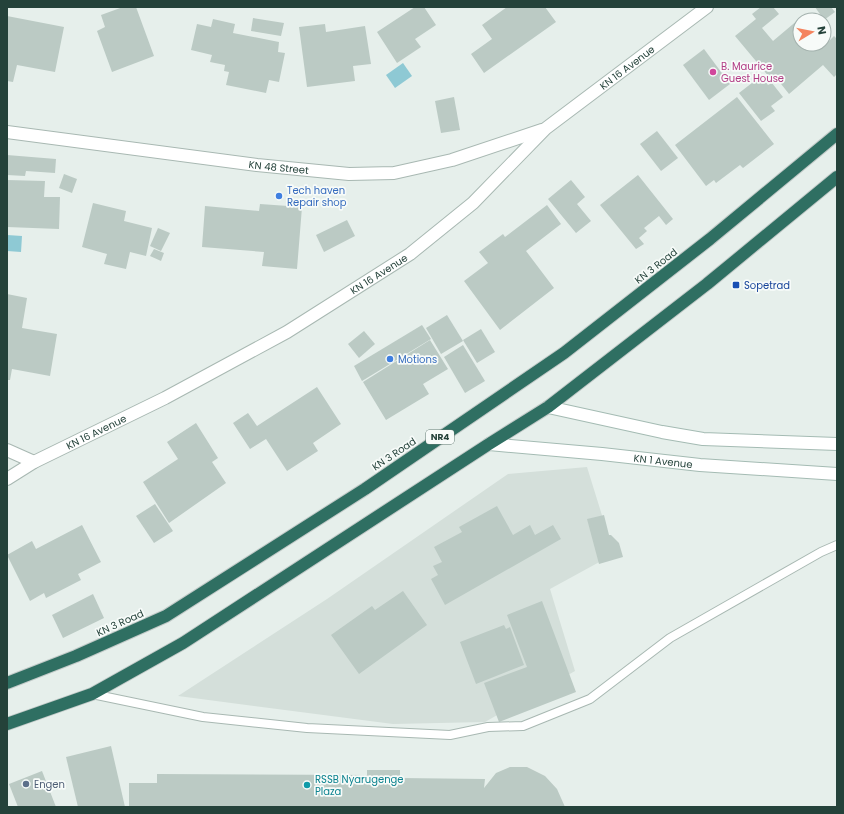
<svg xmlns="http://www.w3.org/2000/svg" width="844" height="814" font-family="Poppins,sans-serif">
<rect width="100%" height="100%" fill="#e6efeb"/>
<!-- built -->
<polygon fill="#d4dfda" points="587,467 614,554 550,589 575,671 485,722 393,724 178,696 327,599 508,474"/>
<!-- water -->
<g fill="#8ec9d4">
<polygon points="403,63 412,76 395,88 386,75"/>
<polygon points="7,235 22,236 21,252 7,251"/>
</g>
<!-- building -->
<g fill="#bbcac4">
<polygon points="123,7 136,7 154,56 112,72 97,31 105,27 101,15"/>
<polygon points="415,7 424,7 436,25 415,39 421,47 397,63 377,32"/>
<polygon points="507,7 545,7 556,22 484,73 471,54 492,39 482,25"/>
<polygon points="761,7 773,7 779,14 762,28 773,41 805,14 810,20 800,20 800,44 824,44 824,37 828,42 834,36 837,39 837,74 834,77 823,65 789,94 774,75 770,78 735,36 756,19 752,14"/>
<polygon points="815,7 831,7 835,12 824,20"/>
<polygon points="7,16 64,27 55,72 17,65 13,82 7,81"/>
<polygon points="253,18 284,23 281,36 251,31"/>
<polygon points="213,19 235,24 233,33 279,42 278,52 285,53 279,82 269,80 266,93 226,85 229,72 224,71 225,65 210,62 212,55 191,50 197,24 211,27"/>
<polygon points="325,24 326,32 365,26 371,64 353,66 355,81 307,87 299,27"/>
<polygon points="704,49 730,84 709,100 683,65"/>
<polygon points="761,76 768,85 772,83 783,97 771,106 775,111 761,121 739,93"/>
<polygon points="454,97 460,130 441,133 435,101"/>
<polygon points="737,97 774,144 743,168 740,165 716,183 714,180 706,186 675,145"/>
<polygon points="657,131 678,158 661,171 640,144"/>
<polygon points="7,155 56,159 55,173 26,171 25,176 7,175"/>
<polygon points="64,174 77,179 72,193 59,188"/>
<polygon points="638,175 673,219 666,225 659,216 644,228 647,231 639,238 644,244 636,249 600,205"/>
<polygon points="7,180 45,181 44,197 60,197 59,229 7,227"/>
<polygon points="571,180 585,197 577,204 591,221 576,233 548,199"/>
<polygon points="93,203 126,211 124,221 152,228 146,256 130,252 126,269 104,264 107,254 82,247"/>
<polygon points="260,204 302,207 297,269 262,266 264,252 202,247 205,206 259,211"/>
<polygon points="547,205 561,224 526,251 554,288 500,330 464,281 488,263 479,252 503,234 505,237"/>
<polygon points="347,220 355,236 324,252 316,235"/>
<polygon points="158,228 170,233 161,251 150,246"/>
<polygon points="154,249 164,253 161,261 150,256"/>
<polygon points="7,294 27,298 22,328 57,334 50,376 12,369 10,380 7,380"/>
<polygon points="447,315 463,341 441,354 426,328"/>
<polygon points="422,325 431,339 362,381 354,366"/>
<polygon points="481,329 495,352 477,363 463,340"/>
<polygon points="364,331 375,344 359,358 348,344"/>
<polygon points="430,340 448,369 423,384 429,394 386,420 363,382"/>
<polygon points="463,345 485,381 465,393 444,357"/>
<polygon points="317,387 341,424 313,443 318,451 287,471 266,439 250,449 233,423 248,413 257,426"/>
<polygon points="196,423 218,458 212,462 226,483 169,523 143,482 178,459 167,442"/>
<polygon points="155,504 173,531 154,543 136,516"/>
<polygon points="497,506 513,535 530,525 535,535 553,525 561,539 445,605 431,579 438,575 433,566 442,562 434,547 462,532 459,527"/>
<polygon points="604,515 609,535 611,535 619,543 623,557 599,564 587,519"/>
<polygon points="82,525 101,562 78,574 81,580 46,598 44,593 30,601 7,555 32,541 36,549"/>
<polygon points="403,591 427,625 359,674 331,635 372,606 375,610"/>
<polygon points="93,594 104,618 63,638 52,615"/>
<polygon points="542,601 576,692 499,722 484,683 527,667 507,615"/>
<polygon points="504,625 506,629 510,627 524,665 476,684 460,642"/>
<polygon points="111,746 125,807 78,807 66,757"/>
<polygon points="510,767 527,767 545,776 557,789 565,807 129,807 129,783 157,783 157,774 367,775 367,770 400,770 400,778 485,779 484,788 496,773"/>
<polygon points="42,771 56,807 18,807 9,784"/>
</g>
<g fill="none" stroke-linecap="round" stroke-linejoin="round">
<!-- lane casing -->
<g stroke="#a8b8b2" stroke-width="10">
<polyline id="lane" points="92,694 203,717 307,728 450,735 488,727 523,726 590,699 670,638 821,552 837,545"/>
</g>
<!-- street casing -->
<g stroke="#a8b8b2" stroke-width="14">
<g id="street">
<path id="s1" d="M7 132 257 165 349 174 394 173 452 160 542 130"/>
<polyline points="7,450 34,462"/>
<path id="s2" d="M7 479 34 462 165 398 287 332 410 254 473 203 545 129 707 7"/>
</g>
</g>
<!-- secondary casing -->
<g stroke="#a4bbb3" stroke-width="14">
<g id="secondary">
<polyline points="548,407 662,432 703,439 837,444"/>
<path id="s3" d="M489 444 602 454 700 465 837 474"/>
</g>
</g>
<!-- highway casing -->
<g stroke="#c2cac8" stroke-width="14">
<g id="highway">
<polyline points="7,683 76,656 166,616 365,489 564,353 710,239 837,134"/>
<polyline points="7,724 92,694 183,643 489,444 548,407 707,284 837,177"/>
</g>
</g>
<!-- lane -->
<use href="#lane" stroke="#fff" stroke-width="8"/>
<!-- street -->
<use href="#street" stroke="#fff" stroke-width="12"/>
<!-- secondary -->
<use href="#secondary" stroke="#fff" stroke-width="12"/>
<!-- highway -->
<use href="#highway" stroke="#2f6f62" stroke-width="12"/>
</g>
<!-- markers -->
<circle fill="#d1479c" stroke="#f7fbf9" stroke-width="1.5" cx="713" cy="72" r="4"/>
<g fill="#3f7fe0" stroke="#f7fbf9" stroke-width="1.5">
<circle cx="279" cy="196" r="4"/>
<circle cx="390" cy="359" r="4"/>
</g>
<rect fill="#1a4fb4" stroke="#f7fbf9" stroke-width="1.5" x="732" y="281" width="8" height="8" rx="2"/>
<circle fill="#5c6f8a" stroke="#f7fbf9" stroke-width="1.5" cx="26" cy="784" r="4"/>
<circle fill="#0f9aa8" stroke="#f7fbf9" stroke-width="1.5" cx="307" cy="785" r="4"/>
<g text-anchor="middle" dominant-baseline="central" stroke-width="3.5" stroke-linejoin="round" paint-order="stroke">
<!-- shield labels -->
<rect fill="#f7fbf9" stroke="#637a73" stroke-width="1" x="426" y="430" width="28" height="14" rx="3"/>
<g font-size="9" font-weight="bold" fill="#24423a">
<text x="440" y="437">NR4</text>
</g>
<!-- hotel labels -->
<g font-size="10" fill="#b23c85" stroke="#f7fbf9" text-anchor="start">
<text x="721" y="66">B. Maurice<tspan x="721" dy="12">Guest House</tspan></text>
</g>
<!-- street labels -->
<g font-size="10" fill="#24423a" stroke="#f7fbf9">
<text stroke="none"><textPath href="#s2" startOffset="749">KN 16 Avenue</textPath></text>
<text stroke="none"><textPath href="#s1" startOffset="274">KN 48 Street</textPath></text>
<text transform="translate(656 266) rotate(-38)">KN 3 Road</text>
<text stroke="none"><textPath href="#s2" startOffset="425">KN 16 Avenue</textPath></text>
<text stroke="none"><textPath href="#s2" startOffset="101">KN 16 Avenue</textPath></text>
<text transform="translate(394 454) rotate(-34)">KN 3 Road</text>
<text stroke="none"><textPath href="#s3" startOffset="175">KN 1 Avenue</textPath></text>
<text transform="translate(120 623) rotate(-24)">KN 3 Road</text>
</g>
<!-- shop labels -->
<g font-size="10" fill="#366cbe" stroke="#f7fbf9" text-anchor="start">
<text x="287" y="190">Tech haven<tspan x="287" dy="12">Repair shop</tspan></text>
<text x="398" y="359">Motions</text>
</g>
<!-- transit labels -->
<g font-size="10" fill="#164399" stroke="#f7fbf9" text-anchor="start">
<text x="744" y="285">Sopetrad</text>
</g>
<!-- culture labels -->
<g font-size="10" fill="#0d838f" stroke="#f7fbf9" text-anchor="start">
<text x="315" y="779">RSSB Nyarugenge<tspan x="315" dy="12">Plaza</tspan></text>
</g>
<!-- service labels -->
<g font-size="10" fill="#4e5e75" stroke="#f7fbf9" text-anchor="start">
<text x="34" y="784">Engen</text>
</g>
</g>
<!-- border -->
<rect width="844" height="814" fill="none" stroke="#24423a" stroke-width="16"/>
<!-- north arrow -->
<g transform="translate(812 32) rotate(80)"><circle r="19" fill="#f7fbf9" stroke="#a3b1ad"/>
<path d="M0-3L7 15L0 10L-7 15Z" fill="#f4845f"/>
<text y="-6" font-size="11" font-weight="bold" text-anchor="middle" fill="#24423a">N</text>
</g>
</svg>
